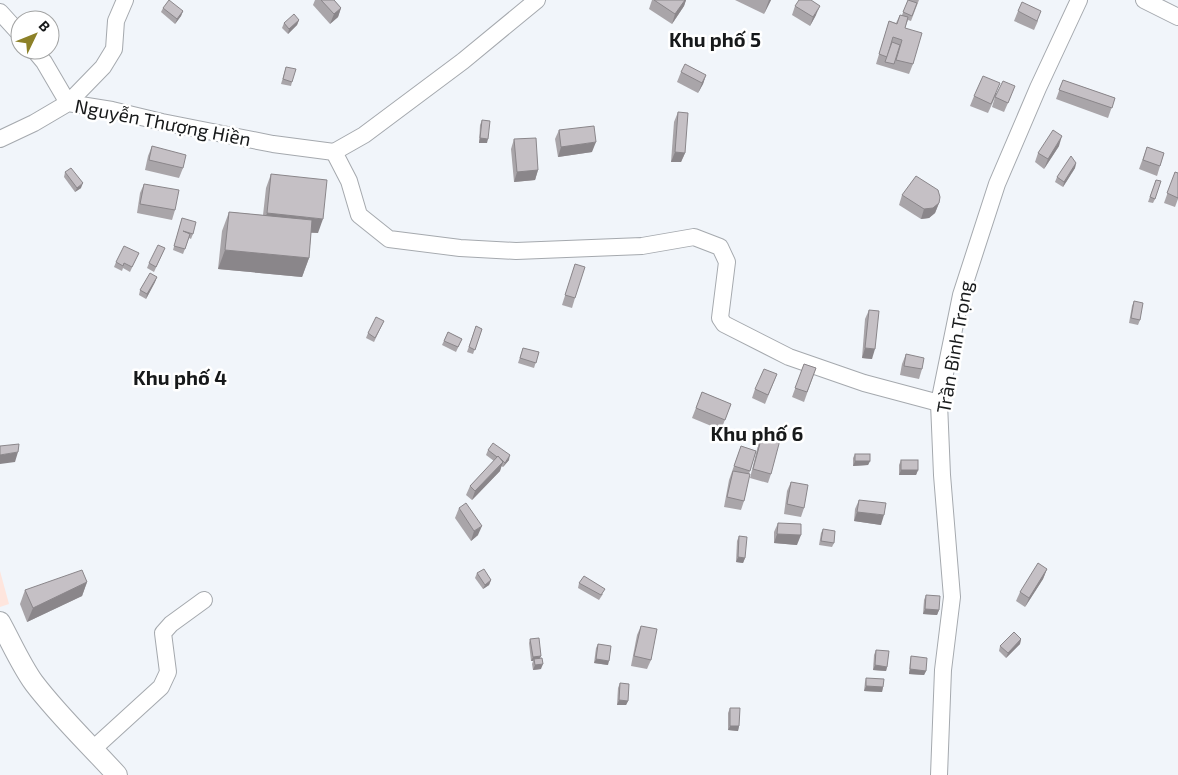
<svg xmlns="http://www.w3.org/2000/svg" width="1178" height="775" font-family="'Exo 2',sans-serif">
<rect width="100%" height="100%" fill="#f1f5fa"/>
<!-- commercial -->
<polygon fill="#fee5dd" points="0,571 9,604 0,607"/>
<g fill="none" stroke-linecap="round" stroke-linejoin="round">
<!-- minor casing -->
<g stroke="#a5a9ae" stroke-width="18">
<g id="minor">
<polyline points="1144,0 1178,17"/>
<polyline points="0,12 20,34"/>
<polyline points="34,50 44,62 68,103 103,67 114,49 116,21 125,0"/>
<polyline points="0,139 34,123 68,103 112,110 162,122 273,144 334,152"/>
<polyline points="334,152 349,181 359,215 389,239 460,248 516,251 642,246 694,237 720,247 727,262 720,318 724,324 789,357 864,383 939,403"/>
<polyline points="334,152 364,135 463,61 537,0"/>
<polyline points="93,749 161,687 168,672 163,633 171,624 204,600"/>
<polyline points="939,775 943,670 952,597 942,475 939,403 961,295 997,184 1038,88 1079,0"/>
</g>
</g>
<!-- tertiary casing -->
<g stroke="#a5a9ae" stroke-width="22">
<path id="tertiary" d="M0 622C11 642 21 665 34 683 59 716 89 744 117 775"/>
</g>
<!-- minor -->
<use href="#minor" stroke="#fff" stroke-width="16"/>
<!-- tertiary -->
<use href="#tertiary" stroke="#fff" stroke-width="20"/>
</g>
<!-- wall -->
<g fill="#a9a5a9">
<polygon points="315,0 334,0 341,8 338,17 330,24 313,5"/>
<polygon points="652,0 686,0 684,6 672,24 649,9"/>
<polygon points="735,0 771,0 764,14"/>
<polygon points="908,0 919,0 911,21 908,20 905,28 913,64 909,74 876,64 889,21 896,23 900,15 902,15"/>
<polygon points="795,6 816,15 810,26 792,15"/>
<polygon points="163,8 183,11 181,16 175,24 161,12"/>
<polygon points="1018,11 1038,21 1034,30 1014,21"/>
<polygon points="299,20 297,25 288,34 282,28 284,23"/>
<polygon points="286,67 292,82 291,86 281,84"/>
<polygon points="681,72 706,75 703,84 698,93 677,82"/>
<polygon points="1063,80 1115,98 1108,118 1056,99"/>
<polygon points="997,93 988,113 970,106 974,96"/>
<polygon points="1011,96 1004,112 992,107 995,97"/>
<polygon points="678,112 685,153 681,162 671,162 674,122"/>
<polygon points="482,120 487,143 479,143 480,125"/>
<polygon points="559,130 592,152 558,157 555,139"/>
<polygon points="514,139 538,170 535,180 514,182 511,149"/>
<polygon points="152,146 183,168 179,178 145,170 148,156"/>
<polygon points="1059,146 1044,169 1035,162 1038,153"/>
<polygon points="1147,147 1164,153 1157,176 1139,169"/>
<polygon points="1076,163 1075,168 1063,187 1055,182 1057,177"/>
<polygon points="65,172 81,188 75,192 64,177"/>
<polygon points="1175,172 1178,173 1178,199 1175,207 1164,203"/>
<polygon points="271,174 318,233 311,233 309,258 302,277 218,269 222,231 229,212 263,215 266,188"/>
<polygon points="1156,180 1155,199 1153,203 1148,202"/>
<polygon points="144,184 175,210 172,220 137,213 140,193"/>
<polygon points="902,195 939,203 935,213 929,218 921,219 899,205"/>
<polygon points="182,218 193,234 191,239 189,238 183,254 173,250"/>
<polygon points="165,248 154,272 147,268 149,263"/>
<polygon points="139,253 130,272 123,268 122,271 114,267 116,262"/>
<polygon points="575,264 575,298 572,308 562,305"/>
<polygon points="157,277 155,282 146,299 139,295 140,290"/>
<polygon points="1134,301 1140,320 1138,325 1129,323 1132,306"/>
<polygon points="869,310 872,359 862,358 865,319"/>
<polygon points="384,321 374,342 366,338 368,333"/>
<polygon points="476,326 482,329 473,354 467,352"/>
<polygon points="448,332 462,339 456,352 442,345"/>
<polygon points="523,348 539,352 534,368 518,363"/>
<polygon points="906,354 922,369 919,379 900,375 902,364"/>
<polygon points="804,364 816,368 804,402 792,397"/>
<polygon points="777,374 765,404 752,398 755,389"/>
<polygon points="702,392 731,404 721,430 692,418"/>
<polygon points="762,436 771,474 768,483 750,478 758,445"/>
<polygon points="741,446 756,451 749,474 744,501 741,510 724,507 729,480"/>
<polygon points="488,450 509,460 503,467 501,466 500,471 472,500 466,495 470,486 494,461 486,455"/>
<polygon points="855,454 870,461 868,465 853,466 853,458"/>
<polygon points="901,460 918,470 916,475 899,475 899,465"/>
<polygon points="791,482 804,508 801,517 784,514 787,491"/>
<polygon points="859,500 881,525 854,521 855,509"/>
<polygon points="459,508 478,535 471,541 455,518"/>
<polygon points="778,523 797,545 774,543 774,532"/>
<polygon points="823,529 834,543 832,547 819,545 821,533"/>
<polygon points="739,536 745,558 743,563 736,562 737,541"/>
<polygon points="1047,569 1043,579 1025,607 1016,601 1020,592"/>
<polygon points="477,573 491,580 489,585 483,589 475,578"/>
<polygon points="87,582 82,596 27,622 20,604 25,590"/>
<polygon points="579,583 603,594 599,600 578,588"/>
<polygon points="926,595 939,610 937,615 923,614 924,600"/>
<polygon points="641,626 651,660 647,669 631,666 637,635"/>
<polygon points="530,639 541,656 540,658 541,669 533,670 532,664 533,661 531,661 529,643"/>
<polygon points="1021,639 1020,644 1006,658 999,651 1000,646"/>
<polygon points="598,644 608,665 594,663 596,648"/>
<polygon points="876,650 887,667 886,671 873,670 874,655"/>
<polygon points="911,656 926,671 924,675 909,674 910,661"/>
<polygon points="866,678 883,687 882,692 864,691 865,682"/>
<polygon points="620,683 628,701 626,705 617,705 618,688"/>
<polygon points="730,708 739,726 738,731 728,730 728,713"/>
</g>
<!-- shaded-wall -->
<g fill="#8a868a">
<polygon points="685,0 686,0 684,6 672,24 675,14"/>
<polygon points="769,0 771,0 764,14"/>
<polygon points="820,6 816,15 810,26 813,17"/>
<polygon points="341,8 338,17 330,24 334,14"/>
<polygon points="183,11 181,16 175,24 177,19"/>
<polygon points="299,20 297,25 288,34 289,29"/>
<polygon points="706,75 703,84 698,93 702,83"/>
<polygon points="1062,136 1059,146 1044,169 1048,159"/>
<polygon points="480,138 488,139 487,143 479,143"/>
<polygon points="596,142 592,152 558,157 561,147"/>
<polygon points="675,152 685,153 681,162 671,162"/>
<polygon points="1076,163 1075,168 1063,187 1064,182"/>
<polygon points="538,170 535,180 514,182 517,172"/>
<polygon points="83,183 81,188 75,192 77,188"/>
<polygon points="939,203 935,213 929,218 921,219 924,209"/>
<polygon points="267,213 323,219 318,233 262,227"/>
<polygon points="225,250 309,258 302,277 218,269"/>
<polygon points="157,277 155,282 146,299 147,294"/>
<polygon points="865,348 875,349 872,359 862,358"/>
<polygon points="18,452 15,462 0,464 0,455"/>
<polygon points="510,455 509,460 503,467 505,463"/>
<polygon points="855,461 870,461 868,465 853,466"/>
<polygon points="503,462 500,471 472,500 475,491"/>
<polygon points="901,470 918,470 916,475 899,475"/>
<polygon points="857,512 884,515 881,525 854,521"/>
<polygon points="482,526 478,535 471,541 474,531"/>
<polygon points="777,534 801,535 797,545 774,543"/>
<polygon points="738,557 745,558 743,563 736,562"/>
<polygon points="1047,569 1043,579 1025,607 1029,598"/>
<polygon points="491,580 489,585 483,589 485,585"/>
<polygon points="87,582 82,596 27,622 33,608"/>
<polygon points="925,609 939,610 937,615 923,614"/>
<polygon points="1021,639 1020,644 1006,658 1008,653"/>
<polygon points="541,656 539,660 534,659 533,661 531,661 533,657"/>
<polygon points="596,659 609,661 608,665 594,663"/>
<polygon points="543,664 541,669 533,670 535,665"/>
<polygon points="875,665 887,667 886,671 873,670"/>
<polygon points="910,669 926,671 924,675 909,674"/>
<polygon points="866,686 883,687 882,692 864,691"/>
<polygon points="619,700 628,701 626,705 617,705"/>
<polygon points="730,726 739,726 738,731 728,730"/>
</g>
<!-- building -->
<g fill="#c5c0c5" stroke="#8a868a">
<polygon points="169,0 183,11 177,19 163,8"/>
<polygon points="321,0 334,0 341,8 334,14"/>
<polygon points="654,0 685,0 675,14"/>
<polygon points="799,0 811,0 820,6 813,17 795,6"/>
<polygon points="908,0 917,3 912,16 903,12"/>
<polygon points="1022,2 1041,11 1037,21 1018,11"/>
<polygon points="294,14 299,20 289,29 284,23"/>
<polygon points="900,15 908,17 905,28 922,33 913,64 896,60 902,40 893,37 887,57 879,54 889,21 897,24"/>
<polygon points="892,42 900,45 894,64 885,62"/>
<polygon points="685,64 706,75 702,83 681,72"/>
<polygon points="286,67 296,69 292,82 283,79"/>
<polygon points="983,76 1000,83 991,104 974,96"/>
<polygon points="1063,80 1115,98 1112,108 1059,90"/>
<polygon points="1003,81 1015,86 1008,103 995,97"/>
<polygon points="678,112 688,113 685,153 675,152"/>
<polygon points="482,120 490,121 488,139 480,138"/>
<polygon points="594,126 596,142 561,147 559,130"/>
<polygon points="1053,130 1062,136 1048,159 1038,153"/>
<polygon points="536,138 538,170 517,172 514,139"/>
<polygon points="152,146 186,155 183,168 149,160"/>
<polygon points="1147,147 1164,153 1160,166 1143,160"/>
<polygon points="1071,156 1076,163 1064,182 1057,177"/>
<polygon points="71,168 83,183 77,188 65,172"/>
<polygon points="1175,172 1178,173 1178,198 1167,193"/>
<polygon points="271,174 327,180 323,219 267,213"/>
<polygon points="916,176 938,190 940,197 939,203 933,208 924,209 902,195"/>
<polygon points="1156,180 1161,181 1155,199 1150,197"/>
<polygon points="144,184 179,190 175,210 140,204"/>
<polygon points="229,212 312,220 309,258 225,250"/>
<polygon points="182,218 196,222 193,234 183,231 190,234 185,249 174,246"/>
<polygon points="158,245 165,248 156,267 149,263"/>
<polygon points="124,246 139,253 132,267 124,263 123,266 116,262"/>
<polygon points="575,264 585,267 575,298 565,295"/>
<polygon points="150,273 157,277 147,294 140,290"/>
<polygon points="1134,301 1143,303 1140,320 1131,318"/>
<polygon points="869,310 879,311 875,349 865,348"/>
<polygon points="376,317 384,321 375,338 368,333"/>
<polygon points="476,326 482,329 475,350 469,347"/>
<polygon points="448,332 462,339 458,347 444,341"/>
<polygon points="523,348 539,352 536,363 520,358"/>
<polygon points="906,354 924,358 922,369 904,366"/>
<polygon points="804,364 816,368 807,392 795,388"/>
<polygon points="764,369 777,374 768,395 755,389"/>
<polygon points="702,392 731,404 725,420 696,408"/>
<polygon points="762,436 780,440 771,474 753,469"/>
<polygon points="493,443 510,455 505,463 498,456 497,457 488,450"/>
<polygon points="19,444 18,452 0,455 0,446"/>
<polygon points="741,446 756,451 750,471 734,466"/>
<rect x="855" y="454" width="15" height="7"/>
<polygon points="498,456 503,462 475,491 470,486"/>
<rect x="901" y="460" width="17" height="10"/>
<polygon points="733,471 750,474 744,501 727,497"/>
<polygon points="791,482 808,485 804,508 787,504"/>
<polygon points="859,500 886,503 884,515 857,512"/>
<polygon points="466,503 482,526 474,531 459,508"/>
<polygon points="778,523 801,524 801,535 777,534"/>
<polygon points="823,529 835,531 834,543 821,541"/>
<polygon points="739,536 747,537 745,558 738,557"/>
<polygon points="1038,563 1047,569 1029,598 1020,592"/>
<polygon points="484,569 491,580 485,585 477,573"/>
<polygon points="82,570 87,582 33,608 25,590"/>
<polygon points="584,576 605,589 601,595 579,583"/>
<polygon points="926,595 940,596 939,610 925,609"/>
<polygon points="641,626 657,629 651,660 634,656"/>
<polygon points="1014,632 1021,639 1008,653 1000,646"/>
<polygon points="539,638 541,656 533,657 530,639"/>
<polygon points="598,644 611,646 609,661 596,659"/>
<polygon points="876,650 889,651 887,667 875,665"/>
<polygon points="911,656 927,658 926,671 910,669"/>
<polygon points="542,658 543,664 535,665 534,659"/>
<polygon points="866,678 884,679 883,687 866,686"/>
<polygon points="620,683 629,684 628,701 619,700"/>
<polygon points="730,708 740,708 739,726 730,726"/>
</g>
<g text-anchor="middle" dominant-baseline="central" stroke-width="5" stroke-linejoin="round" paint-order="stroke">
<!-- street labels -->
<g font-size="19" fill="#17191a" stroke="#fff">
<text transform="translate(163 122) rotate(11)">Nguyễn Thượng Hiền</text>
<text transform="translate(954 347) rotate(-80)">Trần Bình Trọng</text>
</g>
<!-- neighbourhood labels -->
<g font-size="20" font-weight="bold" fill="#17191a" stroke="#fff">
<text x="715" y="39">Khu phố 5</text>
<text x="180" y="377">Khu phố 4</text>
<text x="757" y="433">Khu phố 6</text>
</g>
</g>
<!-- north arrow -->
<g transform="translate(35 35) rotate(47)"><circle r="24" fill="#ffffff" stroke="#a2a3a3"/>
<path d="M0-4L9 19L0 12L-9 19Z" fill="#8d8128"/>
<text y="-8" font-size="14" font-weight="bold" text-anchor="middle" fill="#17191a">B</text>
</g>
</svg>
